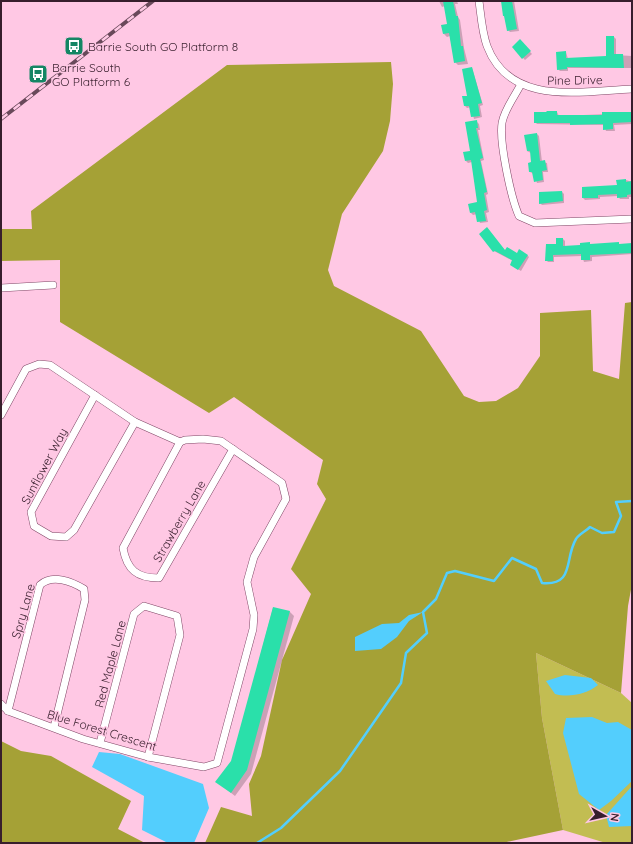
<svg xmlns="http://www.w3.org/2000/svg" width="633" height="844" font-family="Quicksand,sans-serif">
<rect width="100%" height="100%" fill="#ffc8e4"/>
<!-- green -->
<polygon fill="#c2bd52" points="536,653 621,693 632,703 632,843 606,843 563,830 542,718"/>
<!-- forest -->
<g fill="#a5a136">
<polygon points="391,62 393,84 390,121 383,151 342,214 328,270 334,286 421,331 464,396 479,402 496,401 518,388 540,356 540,313 591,310 593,371 619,379 625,303 632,302 632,584 628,606 621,693 536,653 542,718 563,830 502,843 205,843 221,807 252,816 249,784 261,756 282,660 311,594 291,569 326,499 317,484 323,460 234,397 209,413 60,322 60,260 1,261 1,229 32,229 31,211 227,65"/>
<polygon points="1,741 21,751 51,756 131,801 118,829 145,843 1,843"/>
</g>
<!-- water -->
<g fill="#53cefd">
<polygon points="423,612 409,621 397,637 381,649 355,651 355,637 382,624 399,623 409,615"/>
<path d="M565 675 591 678 598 685C587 694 569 698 555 694L546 681Z"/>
<polygon points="592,717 607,723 618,722 632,730 632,781 611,801 599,810 579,794 563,733 566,718"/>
<polygon points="99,752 120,754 203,784 209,808 194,843 168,843 142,830 144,796 92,767"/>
<polygon points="632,786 632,826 609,827 606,815"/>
</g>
<!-- shadow -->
<g fill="#0003">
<polygon points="439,1 457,1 458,4 455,4 458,17 460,20 464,48 468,64 458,65 455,62 450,36 447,37 444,34 443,26 449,25 445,6 442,7"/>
<polygon points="502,1 514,1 519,31 510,32 508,30"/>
<polygon points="607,37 614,37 616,39 616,55 632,56 632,68 568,68 568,71 560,71 558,69 566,52 568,59 607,57"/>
<polygon points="520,41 532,54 525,60 513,47"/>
<polygon points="472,68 483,105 480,106 482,117 474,119 471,107 467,108 465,106 469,96"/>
<polygon points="557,112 559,116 632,113 632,124 614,125 615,131 606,131 604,125 537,124 535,122 535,113"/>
<polygon points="477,122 479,124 480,130 478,130 484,160 481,161 488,194 486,195 489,212 486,213 488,222 480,223 477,214 473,215 471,213 469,204 479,203 472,162 468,163 466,161 471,151"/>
<polygon points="537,134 539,136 542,162 547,163 548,172 543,172 544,182 537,183 534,174 530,172 533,163 531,153 527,151"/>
<polygon points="626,180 632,182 632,197 629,197 629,199 620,199 618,196 600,197 600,199 585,200 583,198 618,186"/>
<polygon points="562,192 564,194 564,203 542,205 540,203"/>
<polygon points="487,228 505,252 527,255 529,257 521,271 511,265 513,261 494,251"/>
<polygon points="563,239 565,241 565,247 618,243 620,245 632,244 632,254 592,257 592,261 584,262 582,256 554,257 554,262 548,262 546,260"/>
<polygon points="273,608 290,612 294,616 251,774 235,796 217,782 232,762"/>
</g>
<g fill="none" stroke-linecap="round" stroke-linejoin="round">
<!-- stream -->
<path stroke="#53cefd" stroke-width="2.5" d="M257 843 281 828 340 771 401 683 406 653 427 633 423 612 436 599 447 573 455 571 494 581 512 558 536 569 542 583C575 586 564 559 576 539 578 535 586 531 590 527L602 533 614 532 621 516 616 502 632 501"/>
</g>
<!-- building -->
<g fill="#2ae0aa">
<polygon points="443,1 453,1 456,16 458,16 461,46 463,46 465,61 454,63 449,33 443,34 441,25 447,24"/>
<polygon points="501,1 512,1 517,29 507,31 504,16 503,16"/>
<polygon points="606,36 614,36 614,54 623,54 624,68 567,67 567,69 557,70 556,52 566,51 566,58 606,56"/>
<polygon points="520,39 531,51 522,59 512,47"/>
<polygon points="472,67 482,103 478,104 480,116 471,117 469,106 464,106 462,96 467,96 462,69"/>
<polygon points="547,111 557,111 557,115 602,115 602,112 632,112 632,122 613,123 613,129 603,130 603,124 570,125 570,123 534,123 534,112 546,112"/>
<polygon points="477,120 478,128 476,128 483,158 480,159 487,192 484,193 487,210 484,211 486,221 477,222 475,212 470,213 468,204 477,202 471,160 465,161 463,152 470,151 465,122"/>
<polygon points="537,133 540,161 545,160 547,170 542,171 543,180 534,182 532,172 529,172 528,163 531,162 530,151 527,151 524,135"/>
<polygon points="626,179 626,182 632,181 632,194 627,195 627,197 617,198 617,194 598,195 598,198 582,198 582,187 617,185 616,180"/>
<polygon points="562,191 563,201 539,204 539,192"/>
<polygon points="487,227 505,250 507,247 517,253 519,249 528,255 518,270 510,265 512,260 495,251 493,252 479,234"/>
<polygon points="556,238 563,238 563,246 580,245 580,243 590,242 590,244 619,242 619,244 632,243 632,253 590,255 590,260 581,260 581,254 553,255 553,261 545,261 546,244 556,244"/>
<polygon points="273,607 290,611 247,770 231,793 215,782 231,761"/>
</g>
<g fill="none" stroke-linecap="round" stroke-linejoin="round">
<!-- minor casing -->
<g stroke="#804666" stroke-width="8">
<g id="minor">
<path d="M479 1C481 16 482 32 487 46 510 107 581 91 632 89"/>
<path d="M521 84C515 96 504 110 502 123 499 142 511 198 519 216L535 223 632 219"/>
<polyline points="1,288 53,285"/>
<polyline points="95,395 31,512 34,526 51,536 66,537 74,530 135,422"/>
<polyline points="1,415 26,369 39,364 50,365 135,422 180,442 185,440 203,439 221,441 282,483 286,499 254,557 247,582 254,615 253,629 217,763 204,767 148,757 83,739 8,711 1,704"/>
<path d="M180 442 123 548C127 570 137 578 159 578L233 449"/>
<path d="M8 711 40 585C52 574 71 581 84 589L85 600 54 727"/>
<polyline points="100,743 134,614 144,606 177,616 180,635 148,757"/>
</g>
</g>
<!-- minor -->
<use href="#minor" stroke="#fff" stroke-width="7"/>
<!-- rail casing -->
<g stroke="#69495a" stroke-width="4">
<polyline id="rail" points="1,119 153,1"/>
</g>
<!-- rail -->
<use href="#rail" stroke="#ffc8e4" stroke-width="2.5" stroke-dasharray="8" stroke-linecap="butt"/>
</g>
<!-- icons -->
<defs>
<g id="bus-square" transform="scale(1)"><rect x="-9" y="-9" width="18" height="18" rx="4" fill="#148664" stroke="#ffc8e4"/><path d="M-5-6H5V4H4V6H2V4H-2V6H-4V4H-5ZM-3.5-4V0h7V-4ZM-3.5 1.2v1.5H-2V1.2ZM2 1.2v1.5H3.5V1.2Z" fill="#fff"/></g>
</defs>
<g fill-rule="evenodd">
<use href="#bus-square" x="74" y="46"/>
<use href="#bus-square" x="38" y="74"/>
</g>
<g text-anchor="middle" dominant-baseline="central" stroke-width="3" stroke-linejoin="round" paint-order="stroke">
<!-- poi labels -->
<g font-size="12" fill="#371e2c" stroke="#ffc8e4" text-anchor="start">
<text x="88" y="46">Barrie South GO Platform 8</text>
<text x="52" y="67">Barrie South<tspan x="52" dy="14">GO Platform 6</tspan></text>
</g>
<!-- street labels -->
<g font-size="12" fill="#371e2c" stroke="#ffc8e4">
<text transform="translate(575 80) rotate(-1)">Pine Drive</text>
<text transform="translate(44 466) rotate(-62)">Sunflower Way</text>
<text transform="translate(179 521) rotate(-60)">Strawberry Lane</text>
<text transform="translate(23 611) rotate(-74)">Spry Lane</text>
<text transform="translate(110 664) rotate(-75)">Red Maple Lane</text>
<text transform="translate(102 730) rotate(17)">Blue Forest Crescent</text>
</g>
</g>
<!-- border -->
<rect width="633" height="844" fill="none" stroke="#371e2c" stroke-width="4"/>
<!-- north arrow -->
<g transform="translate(605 816) rotate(98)" stroke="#ffc8e4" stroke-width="3" paint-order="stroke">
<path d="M0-3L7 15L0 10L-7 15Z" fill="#371e2c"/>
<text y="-6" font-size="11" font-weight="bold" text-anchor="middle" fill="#371e2c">N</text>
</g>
</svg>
